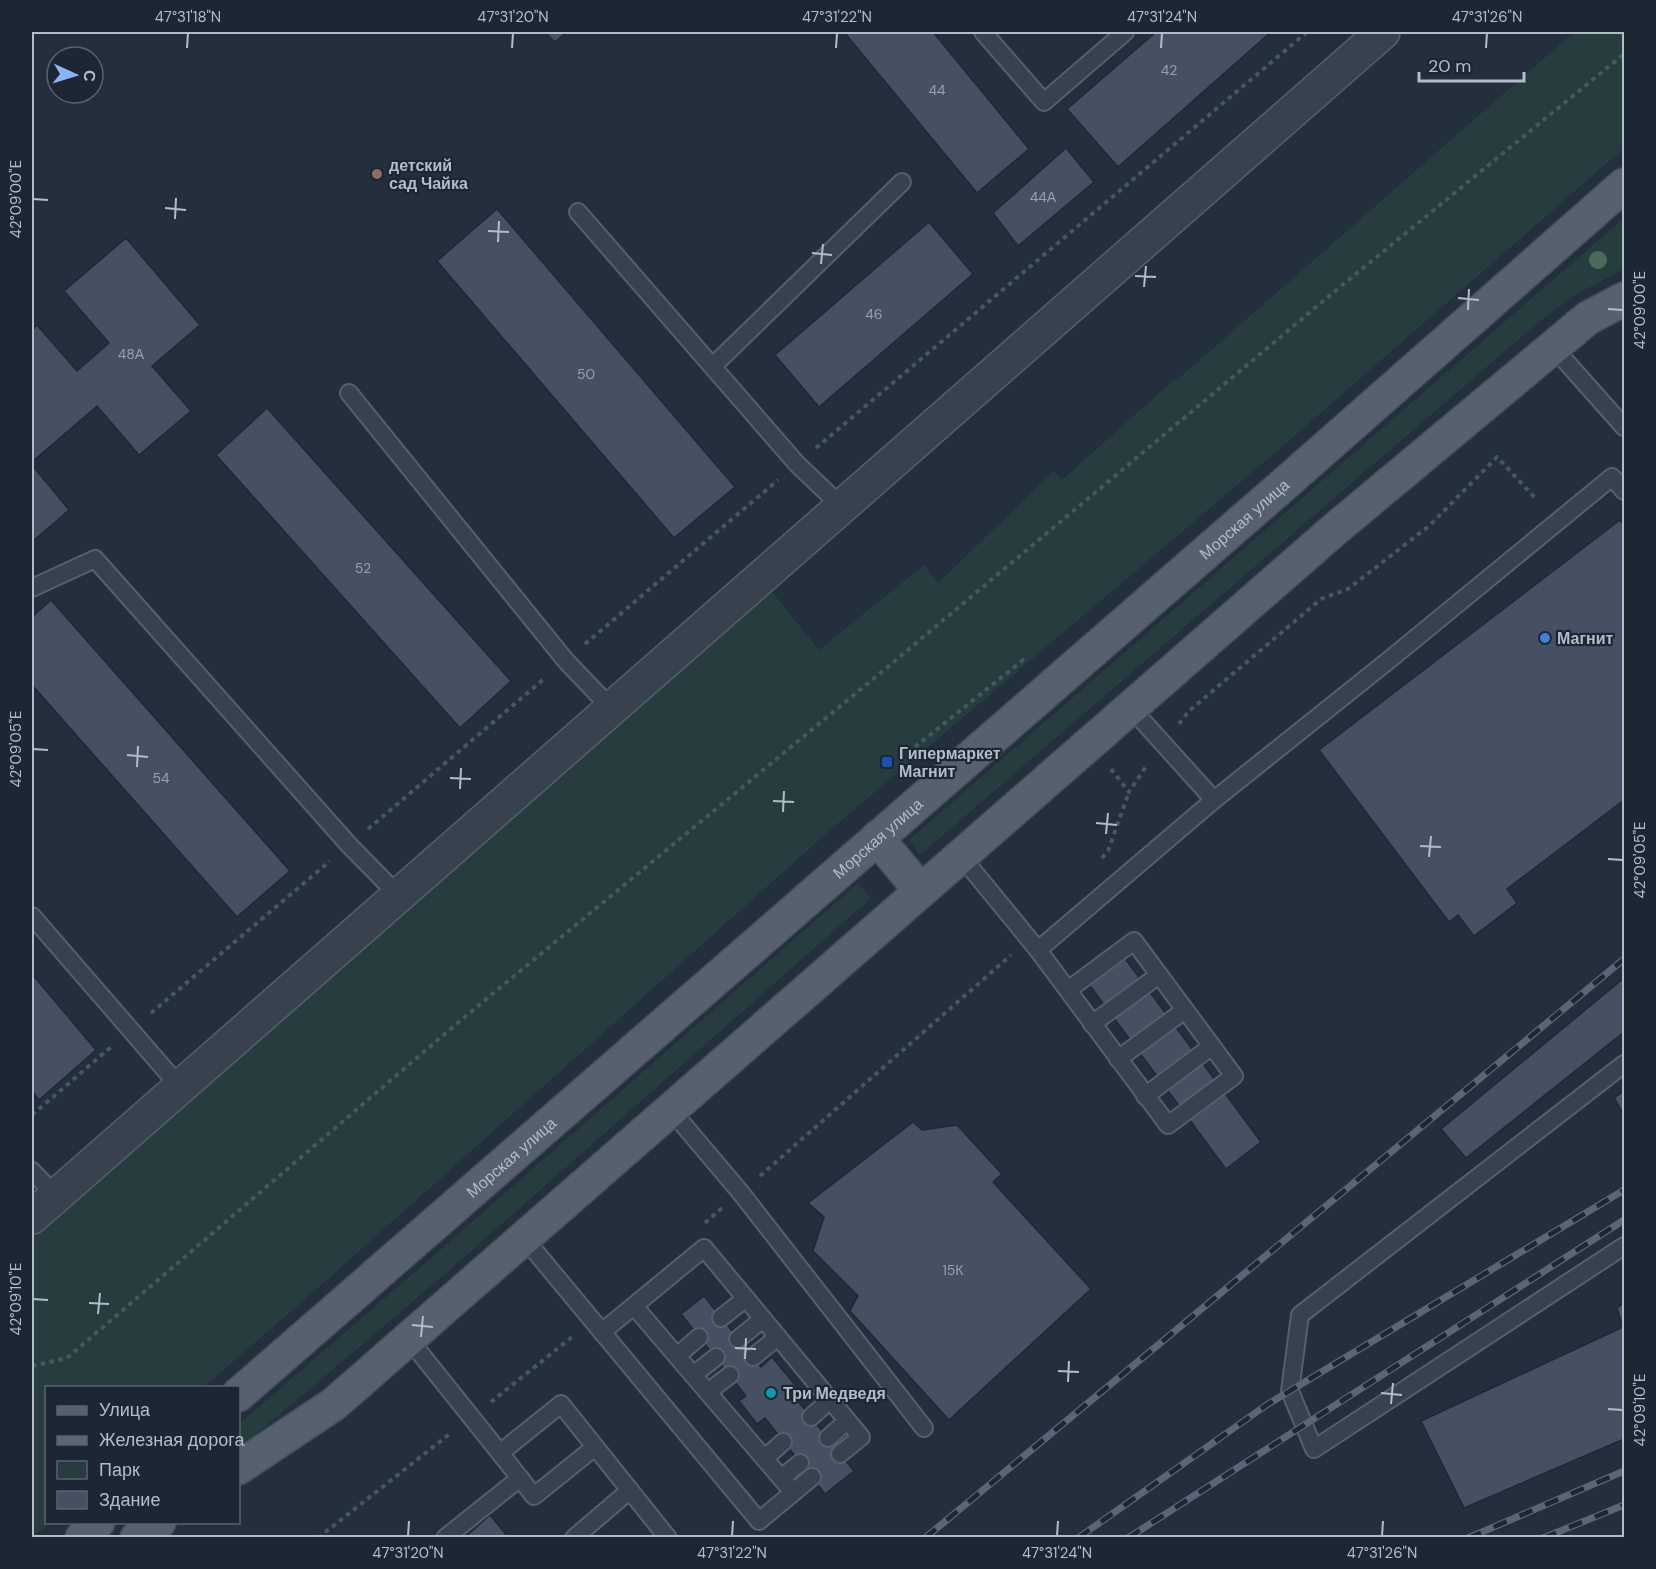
<svg xmlns="http://www.w3.org/2000/svg" width="1656" height="1569" font-family="'DM Sans',sans-serif">
<rect width="100%" height="100%" fill="#242f3e"/>
<!-- green -->
<g fill="#263c3f">
<polygon points="1574,32 1624,32 1624,148 1275,453 829,831 328,1279 204,1387 46,1388 46,1522 50,1523 32,1537 32,1224 768,587 819,650 924,565 938,583 1054,471 1062,480 1175,379 1177,380"/>
<polygon points="1624,218 1624,269 1573,296 1534,326 920,855 909,840"/>
<polygon points="858,883 871,898 444,1275 239,1449 239,1424 430,1259"/>
</g>
<!-- building -->
<g fill="#455162" stroke="#1f2835" stroke-width="1.5">
<polygon points="545,32 567,32 555,42"/>
<polygon points="844,32 933,32 1029,149 977,193"/>
<polygon points="1156,32 1271,32 1118,167 1067,109"/>
<polygon points="1066,148 1094,182 1018,246 993,213"/>
<polygon points="497,209 735,487 674,538 437,261"/>
<polygon points="929,222 973,274 819,407 775,355"/>
<polygon points="126,238 200,325 152,366 191,411 139,455 97,406 32,462 32,330 37,325 77,371 109,343 64,291"/>
<polygon points="267,408 511,681 460,728 216,455"/>
<polygon points="32,465 69,510 32,542"/>
<polygon points="1620,520 1624,526 1624,800 1507,889 1517,903 1474,936 1458,915 1449,922 1319,750"/>
<polygon points="51,600 290,871 237,917 32,685 32,617"/>
<polygon points="1115,945 1261,1142 1226,1169 1079,971"/>
<polygon points="32,974 96,1050 39,1100 32,1091"/>
<polygon points="1624,978 1624,1032 1466,1158 1441,1129"/>
<polygon points="1624,1091 1624,1115 1614,1098"/>
<polygon points="913,1122 922,1130 957,1125 1002,1174 993,1182 1091,1289 949,1420 850,1311 858,1296 813,1251 824,1217 808,1203"/>
<polygon points="704,1296 761,1367 772,1357 800,1391 794,1396 854,1471 825,1494 765,1418 757,1424 739,1401 746,1396 681,1314"/>
<polygon points="1624,1303 1624,1439 1464,1508 1421,1421 1623,1327 1617,1308"/>
<polygon points="490,1515 509,1538 464,1538"/>
</g>
<g fill="none" stroke-linecap="round" stroke-linejoin="round">
<!-- lane casing -->
<g stroke="#565f6c" stroke-width="20">
<g id="lane">
<polyline points="983,32 1044,102 1125,32"/>
<polyline points="578,212 797,464 841,506"/>
<polyline points="1553,347 1624,427"/>
<polyline points="713,366 902,182"/>
<polyline points="349,393 566,661 611,708"/>
<polyline points="32,588 95,559 349,845 398,895"/>
<polyline points="1131,708 1214,800"/>
<polyline points="961,856 1038,950 1214,800 1389,660 1612,477 1624,491"/>
<polyline points="32,916 180,1087"/>
<polyline points="1038,950 1168,1125 1234,1076 1134,941 1068,990"/>
<polyline points="1092,1024 1159,975"/>
<polyline points="1118,1059 1185,1010"/>
<polyline points="1624,1064 1300,1315 1290,1391 1314,1449 1624,1246"/>
<polyline points="1145,1096 1212,1046"/>
<polyline points="671,1110 741,1193 924,1428"/>
<polyline points="32,1171 56,1196"/>
<polyline points="524,1238 759,1521 812,1477"/>
<polyline points="634,1306 793,1492"/>
<polyline points="721,1318 746,1298"/>
<polyline points="602,1332 704,1248 861,1437 840,1454"/>
<polyline points="408,1338 500,1453 561,1404 668,1538"/>
<polyline points="738,1339 763,1319"/>
<polyline points="677,1356 699,1337"/>
<polyline points="753,1357 778,1337"/>
<polyline points="693,1375 716,1357"/>
<polyline points="708,1392 730,1375"/>
<polyline points="811,1417 830,1400"/>
<polyline points="828,1438 847,1421"/>
<polyline points="500,1453 534,1496 595,1447"/>
<polyline points="765,1458 783,1442"/>
<polyline points="781,1478 800,1463"/>
<polyline points="445,1538 520,1478"/>
<polyline points="574,1538 630,1490"/>
</g>
</g>
<!-- street casing -->
<g stroke="#565f6c" stroke-width="36">
<polyline id="street" points="32,1217 1383,32"/>
</g>
<!-- primary casing -->
<g stroke="#414a57" stroke-width="36">
<g id="primary">
<polyline points="877,838 921,891"/>
<path id="s1" d="M238 1395 1289 480 1624 185"/>
<polyline points="238,1468 334,1404 1334,530 1588,318 1624,299"/>
<polyline points="82,1538 98,1522"/>
<polyline points="137,1538 159,1522"/>
</g>
</g>
<!-- path -->
<g stroke="#44595c" stroke-width="4" stroke-dasharray="4.5 4.5" stroke-linecap="butt">
<polyline points="816,448 1307,32"/>
<polyline points="585,644 778,480"/>
<polyline points="1179,724 1189,711 1321,599 1348,589 1429,526 1497,457 1537,500"/>
<polyline points="915,747 1023,660 1025,663"/>
<polyline points="1111,769 1129,792 1147,765"/>
<polyline points="368,829 545,678"/>
<polyline points="1102,858 1108,851 1129,792"/>
<polyline points="151,1013 330,861"/>
<polyline points="32,1115 111,1047"/>
<polyline points="760,1176 1011,955"/>
<polyline points="705,1223 722,1208"/>
<polyline points="32,1366 67,1358 461,1020 884,670 1340,287 1624,54"/>
<polyline points="491,1402 572,1337"/>
<polyline points="318,1538 452,1432"/>
</g>
<!-- lane -->
<use href="#lane" stroke="#38414e" stroke-width="16"/>
<!-- street -->
<use href="#street" stroke="#38414e" stroke-width="33"/>
<!-- primary -->
<use href="#primary" stroke="#56606e" stroke-width="33"/>
<!-- rail casing -->
<g stroke="#5a6575" stroke-width="7">
<g id="rail">
<polyline points="925,1538 1624,959"/>
<polyline points="1078,1538 1268,1404 1624,1190"/>
<polyline points="1128,1538 1624,1220"/>
<polyline points="1468,1538 1624,1471"/>
<polyline points="1543,1538 1624,1505"/>
</g>
</g>
<!-- rail -->
<use href="#rail" stroke="#1d2633" stroke-width="4.5" stroke-dasharray="14" stroke-linecap="butt"/>
</g>
<!-- trees -->
<circle fill="#4b6a5d" cx="1598" cy="260" r="9"/>
<!-- ticks -->
<path fill="none" stroke="#b4bcc9" stroke-width="2" d="M187 48 188 33M512 48 513 33M836 48 837 33M1161 48 1162 33M1486 48 1487 33M33 199 48 200M165 208 186 210M175 219 176 198M488 231 509 232M498 242 499 221M812 253 832 255M821 264 823 244M1135 276 1156 277M1144 287 1146 266M1458 298 1479 300M1608 309 1623 310M1468 310 1469 289M33 749 48 750M127 755 148 757M137 767 138 746M450 778 471 779M460 789 461 768M773 801 794 802M783 812 784 791M1096 823 1117 825M1106 834 1108 813M1420 846 1441 847M1429 857 1431 836M1608 859 1623 860M33 1299 48 1300M89 1303 109 1304M98 1314 100 1293M412 1325 433 1327M421 1337 423 1316M735 1348 756 1349M745 1359 746 1338M1058 1371 1079 1372M1068 1382 1069 1361M1381 1393 1402 1395M1391 1404 1393 1383M1608 1409 1623 1410M408 1536 409 1521M732 1536 733 1521M1057 1536 1058 1521M1382 1536 1383 1521"/>
<!-- markers -->
<circle fill="#8d6e63" stroke="#1d2633" stroke-width="2" cx="377" cy="174" r="6"/>
<circle fill="#3f7fe0" stroke="#1d2633" stroke-width="2" cx="1545" cy="638" r="6"/>
<rect fill="#1a4fb4" stroke="#1d2633" stroke-width="2" x="881" y="756" width="12" height="12" rx="3"/>
<circle fill="#0f9aa8" stroke="#1d2633" stroke-width="2" cx="771" cy="1393" r="6"/>
<g text-anchor="middle" dominant-baseline="central" stroke-width="4.5" stroke-linejoin="round" paint-order="stroke">
<!-- number labels -->
<g font-size="14" fill="#98a1af">
<text x="1169" y="70">42</text>
<text x="937" y="90">44</text>
<text x="1043" y="197">44А</text>
<text x="874" y="314">46</text>
<text x="131" y="354">48А</text>
<text x="586" y="374">50</text>
<text x="363" y="568">52</text>
<text x="161" y="778">54</text>
<text x="953" y="1270">15К</text>
</g>
<!-- poi labels -->
<g font-size="16" font-weight="bold" fill="#b4bcc9" stroke="#1d2633" text-anchor="start">
<text x="389" y="165">детский<tspan x="389" dy="18">сад Чайка</tspan></text>
<text x="1557" y="638">Магнит</text>
<text x="899" y="753">Гипермаркет<tspan x="899" dy="18">Магнит</tspan></text>
<text x="783" y="1393">Три Медведя</text>
</g>
<!-- street labels -->
<g font-size="16" fill="#b4bcc9" stroke="#1d2633">
<text stroke="none"><textPath href="#s1" startOffset="1334">Морская улица</textPath></text>
<text stroke="none"><textPath href="#s1" startOffset="848">Морская улица</textPath></text>
<text stroke="none"><textPath href="#s1" startOffset="362">Морская улица</textPath></text>
</g>
</g>
<!-- border -->
<rect width="1656" height="1569" fill="none" stroke="#1d2633" stroke-width="66"/>
<!-- legend -->
<rect x="45" y="1386" width="195" height="138" fill="#1d2633" stroke="#59626f" stroke-width="1.5"/>
<rect x="57" y="1406" width="30" height="9" fill="#56606e" stroke="#59626f" stroke-width="1.5"/>
<text x="99" y="1416" font-size="18" fill="#b4bcc9">Улица</text>
<rect x="57" y="1436" width="30" height="9" fill="#5a6575" stroke="#59626f" stroke-width="1.5"/>
<text x="99" y="1446" font-size="18" fill="#b4bcc9">Железная дорога</text>
<rect x="57" y="1461" width="30" height="18" fill="#263c3f" stroke="#59626f" stroke-width="1.5"/>
<text x="99" y="1476" font-size="18" fill="#b4bcc9">Парк</text>
<rect x="57" y="1491" width="30" height="18" fill="#455162" stroke="#59626f" stroke-width="1.5"/>
<text x="99" y="1506" font-size="18" fill="#b4bcc9">Здание</text>
<!-- north arrow -->
<g transform="translate(75 75) rotate(94)"><circle r="28" fill="#1d2633" stroke="#59626f" stroke-width="1.5"/>
<path d="M0-4.5L10 22L0 15L-10 22Z" fill="#8ab4f8"/>
<text y="-9" font-size="16" font-weight="bold" text-anchor="middle" fill="#b4bcc9">С</text>
</g>
<!-- scale -->
<path d="M1419 72v9h105v-9" fill="none" stroke="#b4bcc9" stroke-width="3"/>
<text x="1428" y="72" font-size="18" fill="#b4bcc9" stroke="#1d2633" stroke-width="4.5" paint-order="stroke">20 m</text>
<rect x="33" y="33" width="1590" height="1503" fill="none" stroke="#b4bcc9" stroke-width="2"/>
<g font-size="15" text-anchor="middle" fill="#b4bcc9">
<text x="188" y="22">47°31'18"N</text>
<text x="513" y="22">47°31'20"N</text>
<text x="837" y="22">47°31'22"N</text>
<text x="1162" y="22">47°31'24"N</text>
<text x="1487" y="22">47°31'26"N</text>
<text transform="translate(16 199) rotate(-90)" y="5">42°09'00"E</text>
<text transform="translate(1640 310) rotate(-90)" y="5">42°09'00"E</text>
<text transform="translate(16 749) rotate(-90)" y="5">42°09'05"E</text>
<text transform="translate(1640 860) rotate(-90)" y="5">42°09'05"E</text>
<text transform="translate(16 1299) rotate(-90)" y="5">42°09'10"E</text>
<text transform="translate(1640 1410) rotate(-90)" y="5">42°09'10"E</text>
<text x="408" y="1558">47°31'20"N</text>
<text x="732" y="1558">47°31'22"N</text>
<text x="1057" y="1558">47°31'24"N</text>
<text x="1382" y="1558">47°31'26"N</text>
</g>
</svg>
